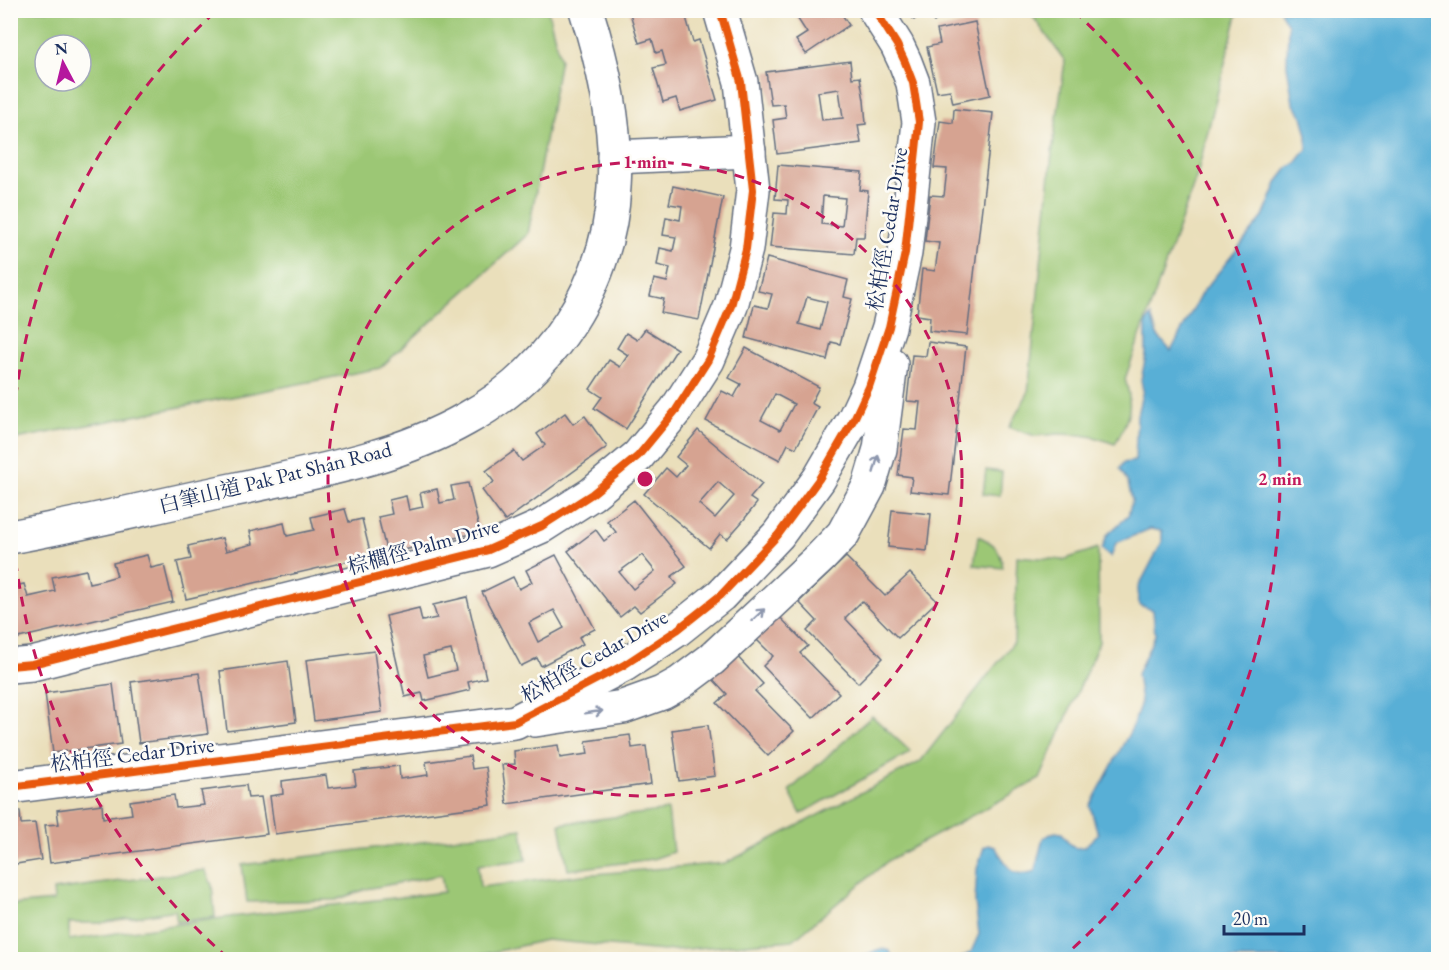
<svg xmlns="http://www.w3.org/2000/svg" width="1449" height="970" font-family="'EB Garamond','Noto Serif TC',serif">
<rect width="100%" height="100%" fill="#fdfcf7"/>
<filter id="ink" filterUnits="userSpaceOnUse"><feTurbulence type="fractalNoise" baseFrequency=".0167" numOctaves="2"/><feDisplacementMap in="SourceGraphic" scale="12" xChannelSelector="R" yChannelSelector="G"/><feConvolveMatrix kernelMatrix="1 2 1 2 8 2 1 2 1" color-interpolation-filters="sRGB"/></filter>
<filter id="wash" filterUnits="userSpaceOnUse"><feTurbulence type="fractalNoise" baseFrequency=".008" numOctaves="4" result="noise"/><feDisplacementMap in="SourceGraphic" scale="24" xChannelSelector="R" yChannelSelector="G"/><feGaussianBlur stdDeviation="1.35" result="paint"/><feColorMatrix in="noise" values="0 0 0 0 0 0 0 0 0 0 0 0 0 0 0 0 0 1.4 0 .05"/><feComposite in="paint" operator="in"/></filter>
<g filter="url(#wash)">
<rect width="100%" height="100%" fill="#eadfbb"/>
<!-- green -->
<g fill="#9cc774" stroke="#5c7b69" stroke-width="1.5" fill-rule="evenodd">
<path d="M11 10 548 11 560 59 528 234 380 368 11 440ZM45 45H81V81H45Z"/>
<path d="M1029 11H1238L1197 175 1125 379C1134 407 1129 419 1115 444L1094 437 1081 435 1058 434 1035 436 1009 427 1028 393 1052 153 1065 61Z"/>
<polygon points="986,470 1002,472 1000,496 983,494"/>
<path d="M978 536C994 543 1001 549 1003 568L974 565Z"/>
<polygon points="1098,548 1099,642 1040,779 889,860 793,940 663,951 546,940 459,960 11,959 11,905 54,901 53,890 205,870 212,885 215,917 177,922 175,910 101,923 69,923 69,940 214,919 444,892 441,875 366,889 336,900 247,902 242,865 522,829 526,860 478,865 480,887 583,875 726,863 920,762 1014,642 1017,556 1063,560"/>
<polygon points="872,716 911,752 801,814 789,791"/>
<polygon points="668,810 673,852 653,859 568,870 560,824"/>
</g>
<!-- water -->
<g fill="#59afd6" stroke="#3a6f9a" stroke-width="1.5">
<path d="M1280 11H1438V959H960L971 952 979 934 975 902 977 869 984 847 988 845 995 847C1008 865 1010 880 1035 871L1043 838 1055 832 1062 833 1069 843 1076 848 1084 847 1098 834 1090 806 1132 728 1141 702 1137 674 1155 635 1153 610 1139 605 1138 588 1162 542V531L1150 529 1116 543 1111 557 1102 549 1107 535 1128 516 1132 500 1128 483 1120 469 1123 463 1135 461 1137 415 1143 390 1141 380 1146 355V323L1151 316 1157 335 1171 351 1201 294 1263 217 1278 181 1288 168 1297 162 1307 149V135L1302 116 1293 103 1287 65 1288 25Z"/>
<polygon points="884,949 890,951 893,959 857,959 877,950"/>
</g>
<g id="blocks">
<!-- building -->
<g fill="#d6a391" fill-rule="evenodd">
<polygon points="629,10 684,10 693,42 699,40 717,100 680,111 676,98 663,102 653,68 666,65 662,51 656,53 652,39 639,43"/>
<polygon points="792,10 839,10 849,25 806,54 796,40 807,33"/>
<polygon points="907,10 949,10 934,22 925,12 914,20"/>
<polygon points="975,22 990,95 953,103 950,90 937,92 927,47 940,44 937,30"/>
<path d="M850 61 852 78 860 77 864 100 866 124 858 125 861 143 777 154 773 120 786 118 784 104 771 105 766 72ZM839 89 843 118 822 120 818 92Z"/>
<polygon points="954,109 993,113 967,335 929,331 930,317 917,315 922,269 935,271 939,243 925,241 930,195 944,196 947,169 934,168 940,121 953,123"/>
<path d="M778 165 862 172 860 190 868 191 864 237H856L854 254 770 247 774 213 787 214 788 200 775 199ZM823 196 845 198 842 226 821 224Z"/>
<polygon points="673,186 723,197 699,320 661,313 664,299 650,296 654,279 667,282 670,268 657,265 660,248 673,251 676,237 663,235 666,217 680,220 682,206 669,204"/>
<path d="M767 258 848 280 844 297 852 299 840 344 831 342 827 360 746 338 754 305 768 308 772 294 758 291ZM807 297 827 302 820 330 799 324Z"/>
<polygon points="645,329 677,349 626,429 594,408 602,397 590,389 609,360 620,367 628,355 617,348 626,333 637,340"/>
<polygon points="928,342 966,347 949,495 910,491 912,477 898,475 904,429 917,430 920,402 907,401 912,355 926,356"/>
<path d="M746 348 819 387 811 403 818 407 796 448 788 444 780 460 706 421 722 391 734 397 741 384 729 378ZM775 394 794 404 780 430 761 420Z"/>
<polygon points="565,413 573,424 585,416 607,447 505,521 482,490 494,482 486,471 514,451 522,461 545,445 537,434"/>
<path d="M698 430 762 484 750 498 757 503 742 522 727 539 720 534 709 548 644 494 666 468 676 477 686 465 676 457ZM718 482 734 496 715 518 699 504Z"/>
<polygon points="468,483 480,532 387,554 378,517 392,514 389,500 406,496 409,510 423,507 420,493 437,489 440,503 454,500 451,486"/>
<path d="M634 500 686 566 671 577 677 584 640 612 634 606 620 617 568 551 596 530 604 541 616 532 607 521ZM642 555 655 571 633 589 619 572Z"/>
<polygon points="345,509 349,522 362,519 371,556 186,599 177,562 191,559 188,546 222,538 226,551 253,544 250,531 284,523 287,536 300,533 314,530 311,517"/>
<polygon points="892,510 931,514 927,551 888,547"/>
<polygon points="147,555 151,568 164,565 173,602 10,640 10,587 24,584 28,597 55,591 52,577 86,570 89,583 103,580 117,576 113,563"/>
<path d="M556 555 595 629 579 637 583 644 541 666 537 658 521 666 482 592 513 577 519 589 532 582 526 570ZM554 610 564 628 538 642 529 623Z"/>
<polygon points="846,557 885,596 910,573 937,601 898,638 862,601 845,618 883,658 858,683 807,631 817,621 799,602"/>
<path d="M467 597 486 678 468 682 470 690 424 701 422 693 405 697 386 616 419 608 422 621 437 618 433 605ZM451 650 456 670 428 677 423 656Z"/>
<polygon points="778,615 808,646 800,653 839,693 813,718 763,666 773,656 754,637"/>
<polygon points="374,651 382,712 314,721 306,660"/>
<polygon points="733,652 763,684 755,691 794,731 768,756 717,703 727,694 709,675"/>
<polygon points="288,661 296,722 227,731 220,671"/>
<polygon points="199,673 208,734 139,743 131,682"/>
<polygon points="113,684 121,744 53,753 45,693"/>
<polygon points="708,725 715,776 679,781 672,730"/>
<polygon points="630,735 632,748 646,746 651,784 507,804 502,765 515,764 514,751 558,745 560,758 573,756 588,754 586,741"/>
<polygon points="470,756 472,769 486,767 491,805 275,834 270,796 283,794 282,781 326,775 328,788 356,785 354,771 399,766 400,779 428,775 426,762"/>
<polygon points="246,785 248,798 261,797 267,834 50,863 45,825 59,824 57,810 102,804 103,818 118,816 132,814 130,801 174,795 176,808 204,805 201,791"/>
<polygon points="20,811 21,824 35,823 41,860 10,865 10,812"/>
</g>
</g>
</g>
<g filter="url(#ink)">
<use href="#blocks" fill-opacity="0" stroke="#636d7f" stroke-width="1.5"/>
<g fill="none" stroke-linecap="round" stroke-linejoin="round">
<!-- minor casing -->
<g stroke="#636d7f" stroke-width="36">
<g id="minor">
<polyline points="614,157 749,151"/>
<path d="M10 537C83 524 155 506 227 491 308 473 394 460 466 419 552 372 609 284 614 187 618 128 604 66 586 10"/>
<polyline points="10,666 32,664 488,550 542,526 592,494 638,456 676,410 708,360 731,306 746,249 753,190 741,82 720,10"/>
<polyline points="535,720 623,707 662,693 680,683 712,659 820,558 843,534 869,486 880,449 891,364"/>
<polyline points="10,787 515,722 624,665 677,630 721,595 778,535 819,479 855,417 869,387 889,327 905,253 919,122 913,83 905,62 897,45 875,10"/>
</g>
</g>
<!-- minor -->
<use href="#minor" stroke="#fff" stroke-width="33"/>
<!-- cycleway casing -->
<g stroke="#fdfcf7" stroke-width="11">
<g id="cycleway">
<polyline points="10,666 32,664 488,550 542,526 592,494 638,456 676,410 708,360 731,306 746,249 753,190 741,82 720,10"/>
<polyline points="10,787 515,722 624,665 677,630 721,595 778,535 819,479 855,417 869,387 889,327 905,253 919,122 913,83 905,62 897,45 875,10"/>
</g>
</g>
<!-- cycleway -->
<use href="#cycleway" stroke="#e8590c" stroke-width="8"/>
</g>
<!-- one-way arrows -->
<defs><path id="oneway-shaft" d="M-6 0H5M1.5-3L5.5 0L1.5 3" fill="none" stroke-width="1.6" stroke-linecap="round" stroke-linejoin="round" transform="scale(1.5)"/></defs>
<g stroke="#8d97ae">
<use href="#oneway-shaft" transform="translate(876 464) rotate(-74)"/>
<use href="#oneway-shaft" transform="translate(758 615) rotate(-43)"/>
<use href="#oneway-shaft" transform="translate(594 712) rotate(-8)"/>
</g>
</g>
<!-- distance rings -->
<g fill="none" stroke="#c2185b" stroke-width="3" stroke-dasharray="10 8">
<circle cx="645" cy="479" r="317"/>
<path d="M228 958A635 635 0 0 1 11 507M11 451A635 635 0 0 1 216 11M1074 11A635 635 0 0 1 1062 958"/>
</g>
<g text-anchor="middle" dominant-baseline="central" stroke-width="5" stroke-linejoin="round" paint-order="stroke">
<!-- street labels -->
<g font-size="21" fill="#1b2f5e" stroke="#fdfcf7">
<text transform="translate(887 229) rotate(-81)">松柏徑 Cedar Drive</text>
<text transform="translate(275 477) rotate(-14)">白筆山道 Pak Pat Shan Road</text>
<text transform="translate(423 546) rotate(-16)">棕櫚徑 Palm Drive</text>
<text transform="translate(594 656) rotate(-30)">松柏徑 Cedar Drive</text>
<text transform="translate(132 754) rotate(-7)">松柏徑 Cedar Drive</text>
</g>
</g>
<circle cx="645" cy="479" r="9" fill="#c2185b" stroke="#fdfcf7" stroke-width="3"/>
<g font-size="18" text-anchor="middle" font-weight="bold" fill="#c2185b" stroke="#fdfcf7" stroke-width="5" stroke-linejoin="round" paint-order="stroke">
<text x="645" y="168">1 min</text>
<text x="1280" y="485">2 min</text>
</g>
<!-- margin -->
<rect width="1449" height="970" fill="none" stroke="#fdfcf7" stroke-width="36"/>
<!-- north arrow -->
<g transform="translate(63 63) rotate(353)"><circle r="28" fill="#fdfcf7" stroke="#a3aaba" stroke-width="1.5"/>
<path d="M0-4.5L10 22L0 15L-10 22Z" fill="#b5179e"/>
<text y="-9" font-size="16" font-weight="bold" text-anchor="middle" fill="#1b2f5e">N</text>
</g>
<!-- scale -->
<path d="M1224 925v9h80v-9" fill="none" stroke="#1b2f5e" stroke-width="3"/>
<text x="1233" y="925" font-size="18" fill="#1b2f5e" stroke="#fdfcf7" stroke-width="4.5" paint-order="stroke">20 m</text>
</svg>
